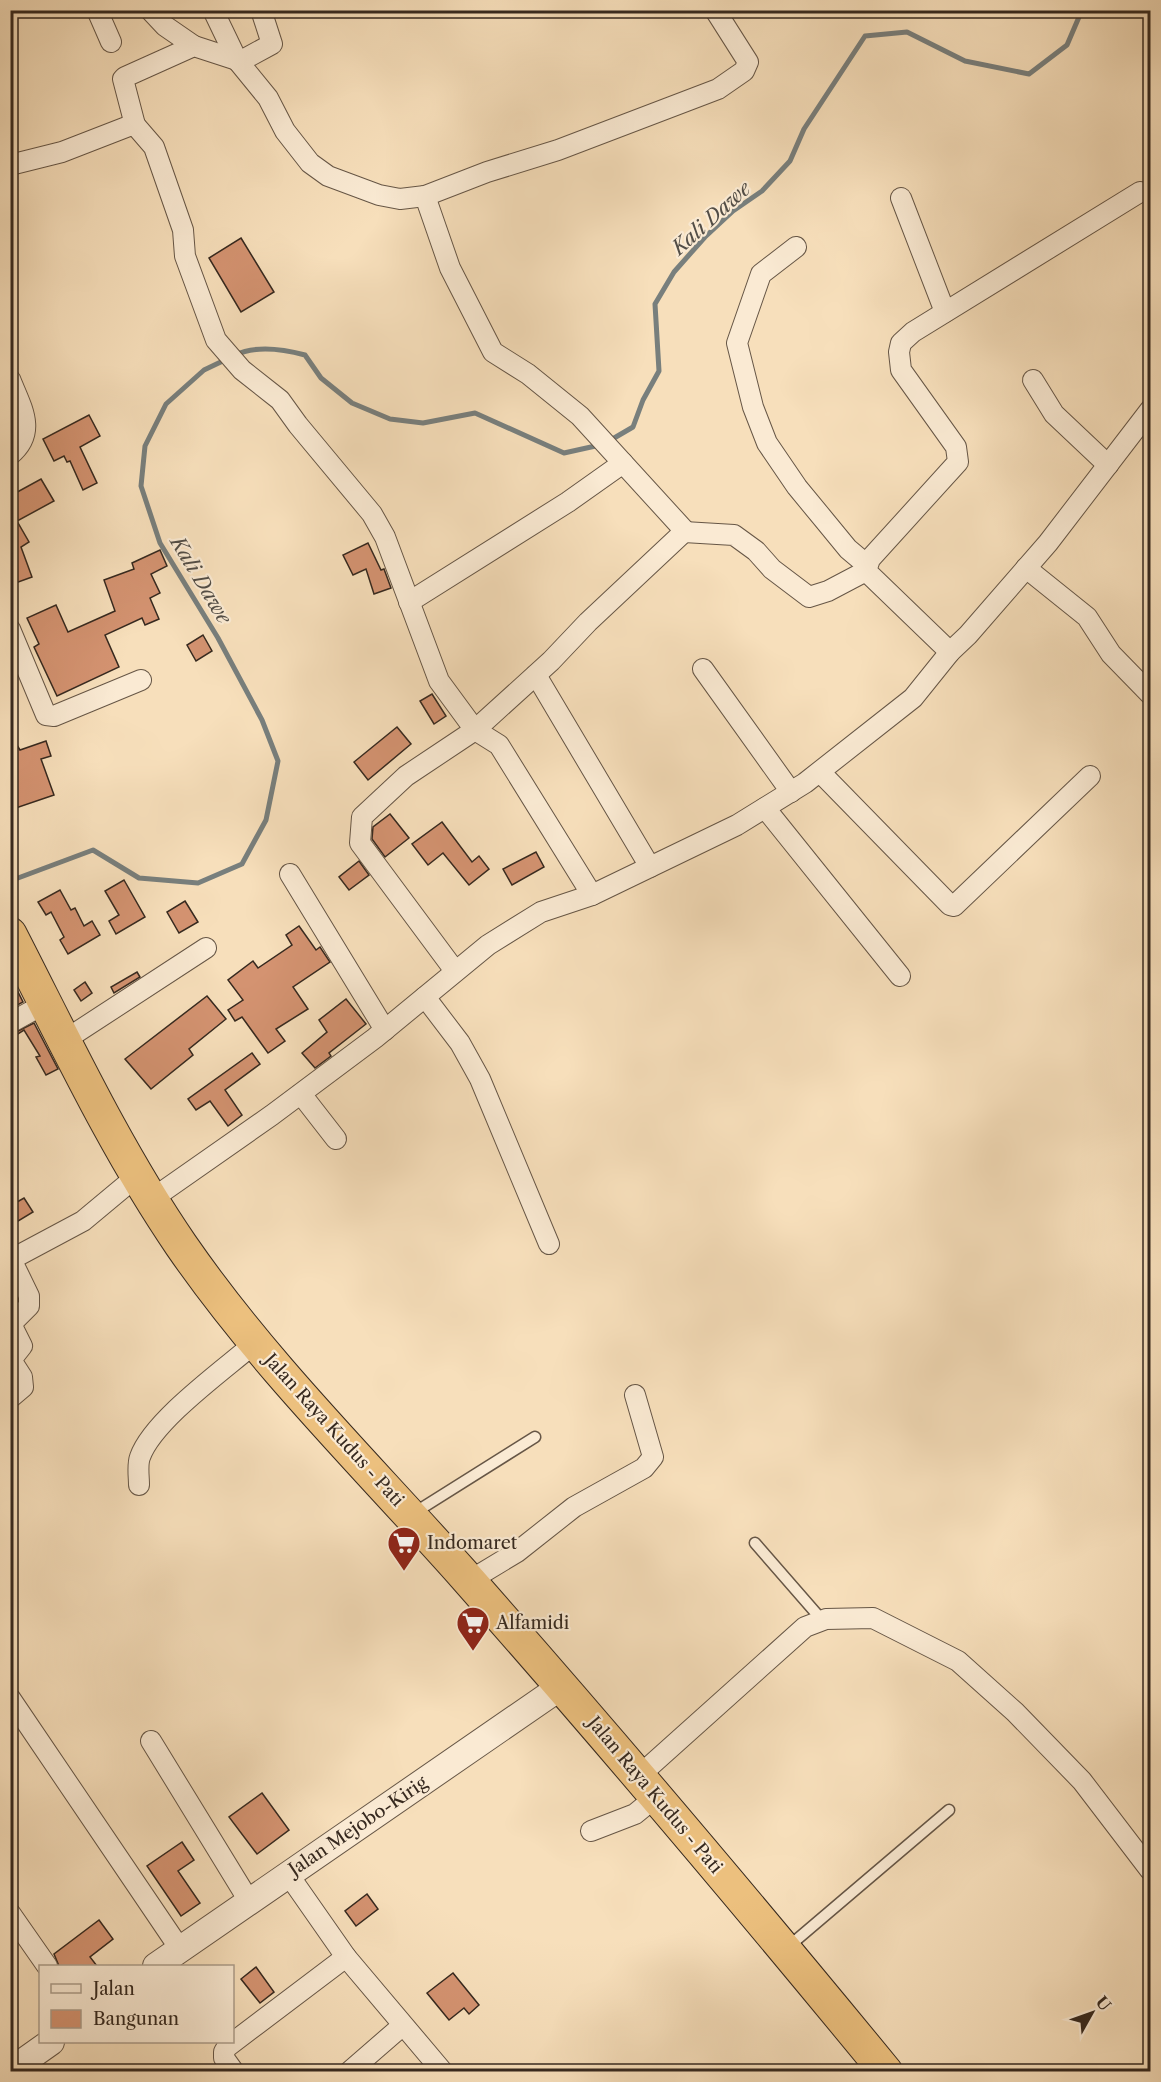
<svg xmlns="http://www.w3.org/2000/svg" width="1161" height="2082" font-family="'Libre Caslon Text',serif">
<rect width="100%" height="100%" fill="#f7dfbb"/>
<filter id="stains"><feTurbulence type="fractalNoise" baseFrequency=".00333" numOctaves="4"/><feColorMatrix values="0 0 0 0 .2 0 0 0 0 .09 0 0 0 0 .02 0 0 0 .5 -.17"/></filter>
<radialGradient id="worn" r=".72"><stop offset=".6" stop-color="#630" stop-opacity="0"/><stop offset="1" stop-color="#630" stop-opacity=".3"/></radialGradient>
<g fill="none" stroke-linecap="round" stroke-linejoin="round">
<!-- stream -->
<g stroke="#787f7d" stroke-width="5">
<path d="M235 355C256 345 283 349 305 355L321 378 352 403 390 419 423 423 475 413 564 453 600 445"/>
<polyline points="609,441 633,427 643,400 659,371 655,304 674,272 705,237 733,211 762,191 790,161 804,129 865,36 907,32 965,61 1029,74 1067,45 1082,10"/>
<polyline points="10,881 93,850 139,878 198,883 242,864 266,820 278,761 262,720 218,638 160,543 141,486 145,446 166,404 204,370 227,359"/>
</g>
</g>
<!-- building -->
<g fill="#d49371" stroke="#36291f" stroke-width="1.5">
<polygon points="241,238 274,292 241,312 209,258"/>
<polygon points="89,415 100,436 80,447 97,483 83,490 70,461 67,462 64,456 54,461 43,439"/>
<polygon points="41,479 54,501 17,521 29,542 21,547 32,577 10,585 10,496"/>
<polygon points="368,543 381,570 384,569 391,588 374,594 366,569 353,575 343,555"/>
<polygon points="160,550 167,566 151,574 160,593 150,598 159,619 145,625 142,618 105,635 119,667 57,696 34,647 39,644 27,618 56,605 68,632 115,611 104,580 134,569 132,563"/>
<polygon points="203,635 212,651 196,661 187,645"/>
<polygon points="432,694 446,716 434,724 420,701"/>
<polygon points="397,727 411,744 368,780 354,762"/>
<polygon points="10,734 20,750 46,741 51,756 41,759 54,795 10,810"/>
<polygon points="390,814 409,838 385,857 372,839 373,827"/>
<polygon points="442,822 472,862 479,856 489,869 469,885 443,853 428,865 412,844"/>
<polygon points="536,852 544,867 512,885 503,869"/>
<polygon points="359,861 369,875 349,890 339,877"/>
<polygon points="124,880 145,917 116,934 109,921 119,915 105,891"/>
<polygon points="60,890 71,910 75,908 84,926 92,921 100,935 68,954 60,940 64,937 51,912 46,915 38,902"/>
<polygon points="185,901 198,922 179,933 167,912"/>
<polygon points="299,926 316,950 320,947 330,962 293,987 308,1009 276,1029 285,1041 268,1053 242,1017 235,1021 228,1010 243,1000 228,980 253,961 258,968 292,945 286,935"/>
<polygon points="137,972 140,977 114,993 111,987"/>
<polygon points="10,976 23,1002 10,1009"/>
<polygon points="85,982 92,993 81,1001 74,990"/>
<polygon points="207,996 226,1019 189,1049 193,1055 151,1089 125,1059"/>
<polygon points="346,999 366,1024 329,1053 331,1056 315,1068 302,1053 327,1032 319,1020"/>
<polygon points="34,1023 58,1069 46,1075 36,1057 40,1056 24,1030 10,1039 10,1035"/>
<polygon points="252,1053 260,1064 225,1090 242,1115 228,1126 210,1101 196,1110 188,1099"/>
<polygon points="24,1198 33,1212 10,1226 10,1206"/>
<polygon points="262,1793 289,1830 257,1854 229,1817"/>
<polygon points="182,1842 194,1860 178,1871 200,1903 181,1916 147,1866"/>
<polygon points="367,1894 378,1909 356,1926 345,1911"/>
<polygon points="99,1920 113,1939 90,1957 97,1966 59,1966 54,1954"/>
<polygon points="256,1967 274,1992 260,2003 241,1979"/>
<polygon points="453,1973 479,2005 469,2014 464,2008 449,2020 427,1993"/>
</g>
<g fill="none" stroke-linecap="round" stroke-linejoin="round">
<!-- service casing -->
<g stroke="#665646" stroke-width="13">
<g id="service">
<polyline points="414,1513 535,1437"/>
<polyline points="755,1543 822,1620"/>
<polyline points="788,1947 949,1810"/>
</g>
</g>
<!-- minor casing -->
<g stroke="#665646" stroke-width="22">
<g id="minor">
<polyline points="97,10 111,42"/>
<polyline points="150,10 165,26 194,46"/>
<polyline points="213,10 237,60 268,98 285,131 310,163 328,176 379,195 400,199 425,196 487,172 558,150 718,89 744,71 748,62 715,10"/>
<polyline points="239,62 272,44 261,10"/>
<polyline points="135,125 123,79 125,77 194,46 237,60"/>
<polyline points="10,165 62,152 129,126 135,125 154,147 183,230 185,256 216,340 242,370 280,400 298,425 372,514 385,537 439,681 475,730 406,776 362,817 360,843 455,971"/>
<polyline points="425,196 450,268 493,352 528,374 580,416 685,531 588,622 551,661 475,730 499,745 592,895"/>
<polyline points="901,198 945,312"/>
<polyline points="796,247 761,274 737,343 753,407 767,443 797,487 825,521 848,549 867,565"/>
<path d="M10 379C21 407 38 432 10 455"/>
<polyline points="1033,380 1054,414 1108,465"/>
<polyline points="684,532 734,535 756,551 772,569 809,597 828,591 866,571"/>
<polyline points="1026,568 1087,617 1111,654 1150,694"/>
<polyline points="409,602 568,502 623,463"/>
<polyline points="10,629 46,715 54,716 141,680"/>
<polyline points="950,652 866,571 870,559 958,462 956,447 901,370 899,352 901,343 913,332 1140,192"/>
<polyline points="703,669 791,792"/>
<polyline points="536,675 650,867"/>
<polyline points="820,772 950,905 954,906 1090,776"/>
<polyline points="765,808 900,976"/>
<polyline points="290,874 385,1030"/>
<polyline points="425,997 460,1043 480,1079 549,1244"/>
<polyline points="10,1023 46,1003"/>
<polyline points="65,1040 206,948"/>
<polyline points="301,1094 336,1139"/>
<polyline points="152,1199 272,1115 375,1038 488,945 541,912 592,895 737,825 805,783 913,698 950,652 968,635 1048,543 1150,410"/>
<polyline points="10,1260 83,1221 137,1176"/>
<polyline points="10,1398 23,1387 22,1377 11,1360 22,1346 13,1328 14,1321 29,1306 29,1296 11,1259"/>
<path d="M139 1485C139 1476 137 1465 140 1457 153 1420 225 1369 256 1342"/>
<polyline points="469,1581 517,1552 574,1507 644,1468 653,1457 635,1395"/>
<polyline points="10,1698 180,1949"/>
<polyline points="151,1741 249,1901"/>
<polyline points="640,1775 805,1627 826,1619 873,1618 958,1661 1015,1712 1082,1781 1150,1870"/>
<polyline points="591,1831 635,1814 657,1796"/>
<polyline points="288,1874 346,1957 443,2072"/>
<polyline points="10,1913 47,1966"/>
<polyline points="234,2072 224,2058 224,2052 227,2047 346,1957"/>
<polyline points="349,2072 402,2026"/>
</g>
</g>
<!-- tertiary casing -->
<g stroke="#665646" stroke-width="28">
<g id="tertiary">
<polyline points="156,1966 562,1686"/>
<polyline points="10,2071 51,2042"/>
</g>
</g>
<!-- trunk casing -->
<g stroke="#36291f" stroke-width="35">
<path id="trunk" d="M10 934C64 1039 114 1147 181 1245 263 1364 368 1467 464 1575 608 1738 748 1904 886 2072"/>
</g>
<!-- service -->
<use href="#service" stroke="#faead3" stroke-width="10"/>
<!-- minor -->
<use href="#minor" stroke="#faead3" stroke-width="20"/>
<!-- tertiary -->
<use href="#tertiary" stroke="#faead3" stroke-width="26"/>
<!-- trunk -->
<use href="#trunk" stroke="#ecc07e" stroke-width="33"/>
</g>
<!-- icons -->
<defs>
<g id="supermarket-pin" transform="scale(1.725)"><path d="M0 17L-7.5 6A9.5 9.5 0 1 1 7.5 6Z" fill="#8f2418" stroke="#faead3"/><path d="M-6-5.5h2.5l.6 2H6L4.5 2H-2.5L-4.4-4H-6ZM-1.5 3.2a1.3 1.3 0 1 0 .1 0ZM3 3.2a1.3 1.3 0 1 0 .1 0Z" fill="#fff"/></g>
</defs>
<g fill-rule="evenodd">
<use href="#supermarket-pin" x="404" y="1543"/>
<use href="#supermarket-pin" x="473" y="1623"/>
</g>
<g text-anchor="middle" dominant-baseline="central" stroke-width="4.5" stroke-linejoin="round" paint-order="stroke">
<!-- street labels -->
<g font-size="18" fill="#36291f" stroke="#faead3">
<text transform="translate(334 1430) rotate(48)">Jalan Raya Kudus - Pati</text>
<text transform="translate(655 1795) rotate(50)">Jalan Raya Kudus - Pati</text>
<text transform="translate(358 1826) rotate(-34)">Jalan Mejobo-Kirig</text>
</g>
<!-- poi labels -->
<g font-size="18" fill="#36291f" stroke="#faead3" text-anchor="start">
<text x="427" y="1543">Indomaret</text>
<text x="496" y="1623">Alfamidi</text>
</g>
<!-- water labels -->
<g font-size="20" font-style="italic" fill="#524d46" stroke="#faead3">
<text transform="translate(711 218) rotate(-42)">Kali Dawe</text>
<text transform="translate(201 580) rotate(59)">Kali Dawe</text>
</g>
</g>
<!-- margin -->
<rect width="1161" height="2082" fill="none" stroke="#f7dfbb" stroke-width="36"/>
<rect x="12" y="12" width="1137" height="2058" fill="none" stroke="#36291f" stroke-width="3"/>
<rect x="18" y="18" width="1125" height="2046" fill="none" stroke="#36291f" stroke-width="1.5"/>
<!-- legend -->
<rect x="39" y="1965" width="195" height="78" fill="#faead3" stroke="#ac9d8b" stroke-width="1.5"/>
<rect x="51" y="1984" width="30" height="9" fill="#faead3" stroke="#ac9d8b" stroke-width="1.5"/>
<text x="93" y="1995" font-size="18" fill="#36291f">Jalan</text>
<rect x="51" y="2010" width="30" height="18" fill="#d49371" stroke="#ac9d8b" stroke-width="1.5"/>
<text x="93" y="2025" font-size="18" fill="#36291f">Bangunan</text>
<!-- north arrow -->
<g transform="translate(1092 2013) rotate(50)" stroke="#faead3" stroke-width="4.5" paint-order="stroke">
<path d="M0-4.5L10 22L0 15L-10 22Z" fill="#36291f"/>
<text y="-9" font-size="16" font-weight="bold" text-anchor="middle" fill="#36291f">U</text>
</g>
<rect width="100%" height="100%" filter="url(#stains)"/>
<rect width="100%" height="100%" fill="url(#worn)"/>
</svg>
